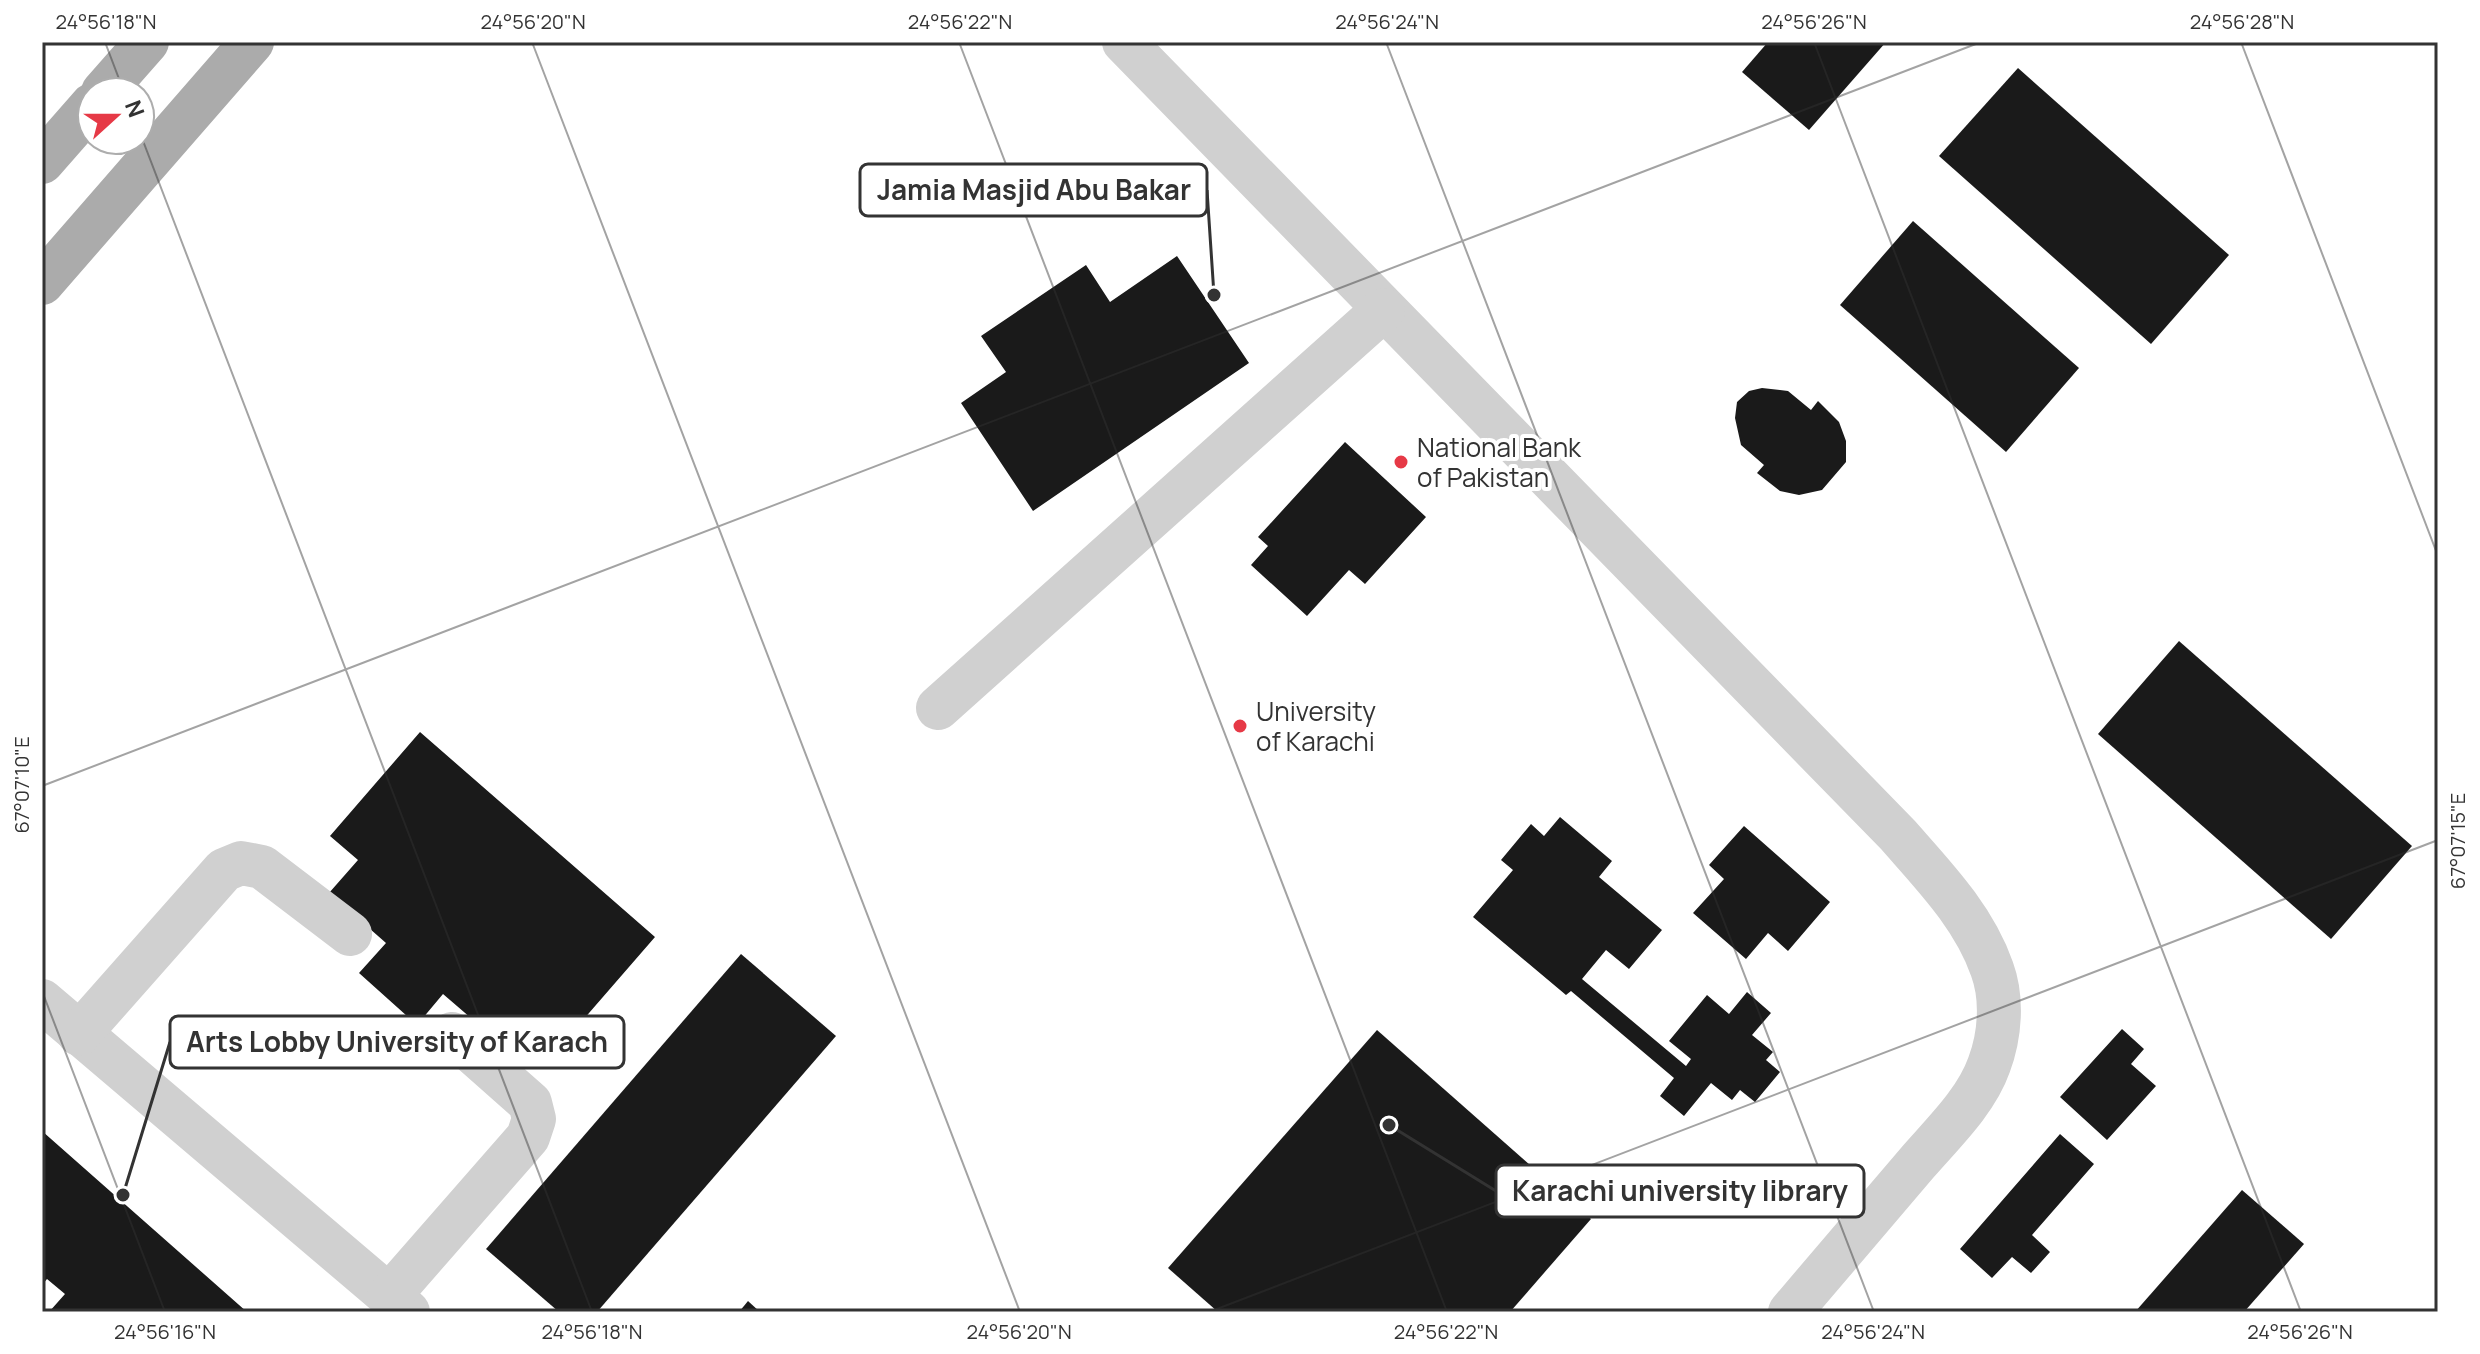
<svg xmlns="http://www.w3.org/2000/svg" width="2480" height="1354" font-family="Manrope,sans-serif">
<rect width="100%" height="100%" fill="#fff"/>
<!-- building -->
<g fill="#1a1a1a">
<polygon points="1768,42 1886,42 1809,130 1742,72"/>
<polygon points="2018,68 2229,255 2151,344 1939,156"/>
<polygon points="1913,221 2079,368 2006,452 1840,305"/>
<polygon points="1177,256 1249,363 1033,511 961,403 1006,372 981,336 1086,265 1110,302"/>
<polygon points="1762,388 1788,391 1811,410 1818,401 1839,422 1846,441 1846,462 1822,490 1799,495 1780,491 1757,473 1764,465 1741,445 1735,418 1737,402 1749,391"/>
<polygon points="1345,442 1426,517 1365,584 1349,570 1307,616 1251,565 1268,546 1258,537"/>
<polygon points="2179,641 2412,846 2331,939 2098,734"/>
<polygon points="420,732 655,937 563,1043 534,1017 507,1049 443,994 417,1025 359,973 386,943 329,893 358,860 330,836"/>
<polygon points="1560,817 1612,861 1599,877 1662,930 1629,969 1606,950 1582,979 1686,1066 1691,1059 1669,1041 1707,995 1729,1014 1747,992 1771,1013 1752,1035 1773,1052 1766,1060 1780,1072 1755,1102 1740,1090 1732,1100 1711,1083 1684,1116 1660,1096 1674,1078 1571,991 1566,995 1473,917 1513,870 1501,860 1531,824 1544,836"/>
<polygon points="1744,826 1830,902 1788,951 1768,933 1746,959 1693,913 1724,879 1709,865"/>
<polygon points="741,954 836,1036 597,1312 559,1312 486,1249"/>
<polygon points="2122,1029 2144,1049 2131,1064 2156,1086 2107,1140 2060,1097"/>
<polygon points="1377,1030 1591,1219 1510,1312 1218,1312 1168,1268"/>
<polygon points="42,1131 247,1312 49,1312 65,1294 47,1279 42,1285"/>
<polygon points="2060,1134 2094,1164 2032,1235 2050,1252 2031,1273 2012,1257 1992,1278 1960,1249"/>
<polygon points="2242,1190 2304,1244 2244,1312 2135,1312"/>
<polygon points="748,1301 760,1312 739,1312"/>
</g>
<g fill="none" stroke-linecap="round" stroke-linejoin="round">
<!-- minor -->
<g stroke="#d0d0d0" stroke-width="44">
<path d="M1124 42 1898 835C1934 876 1974 917 1992 969 2003 999 2000 1036 1989 1065 1976 1102 1942 1134 1917 1163 1875 1213 1832 1262 1790 1312"/>
<polyline points="938,708 1383,310"/>
<polyline points="42,1001 408,1312"/>
<polyline points="79,1034 224,870 241,863 262,867 350,934"/>
<polyline points="389,1296 528,1137 534,1119 530,1103 452,1034"/>
</g>
<!-- major -->
<g stroke="#ababab" stroke-width="44">
<polyline points="103,92 147,42"/>
<polyline points="42,162 92,105"/>
<polyline points="42,283 252,42"/>
</g>
</g>
<!-- ticks -->
<path fill="none" stroke="#333" stroke-width="2" stroke-opacity="0.45" d="M105 42 124 92M532 42 1020 1312M959 42 1447 1312M1386 42 1874 1312M1814 42 2301 1312M2241 42 2438 556M140 133 592 1312M42 786 1981 42M42 991 165 1312M1209 1312 2438 840"/>
<!-- markers -->
<g fill="#e63946" stroke="#fff" stroke-width="3">
<circle cx="1401" cy="462" r="8"/>
<circle cx="1240" cy="726" r="8"/>
</g>
<g text-anchor="middle" dominant-baseline="central" stroke-width="8" stroke-linejoin="round" paint-order="stroke">
<!-- poi labels -->
<g font-size="26" fill="#333" stroke="#fff" text-anchor="start">
<text x="1417" y="447">National Bank<tspan x="1417" dy="30">of Pakistan</tspan></text>
<text x="1256" y="711">University<tspan x="1256" dy="30">of Karachi</tspan></text>
</g>
</g>
<!-- callouts -->
<path fill="none" stroke="#333" stroke-width="3" d="M1214 295L1207 190M123 1195L170 1042M1389 1125L1496 1191"/>
<g fill="#333" stroke="#fff" stroke-width="3">
<circle cx="1214" cy="295" r="8"/>
<circle cx="123" cy="1195" r="8"/>
<circle cx="1389" cy="1125" r="8"/>
</g>
<g fill="#fff" stroke="#333" stroke-width="3">
<rect x="860" y="164" width="347" height="52" rx="8"/>
<rect x="170" y="1016" width="454" height="52" rx="8"/>
<rect x="1496" y="1165" width="368" height="52" rx="8"/>
</g>
<g font-size="28" text-anchor="middle" font-weight="bold" fill="#333">
<text x="1034" y="200">Jamia Masjid Abu Bakar</text>
<text x="397" y="1052">Arts Lobby University of Karach</text>
<text x="1680" y="1201">Karachi university library</text>
</g>
<!-- border -->
<rect width="2480" height="1354" fill="none" stroke="#ffffff" stroke-width="88"/>
<!-- north arrow -->
<g transform="translate(116 116) rotate(69)"><circle r="38" fill="#ffffff" stroke="#adadad" stroke-width="2"/>
<path d="M0-6L14 30L0 20L-14 30Z" fill="#e63946"/>
<text y="-12" font-size="22" font-weight="bold" text-anchor="middle" fill="#333333">N</text>
</g>
<rect x="44" y="44" width="2392" height="1266" fill="none" stroke="#333" stroke-width="3"/>
<g font-size="20" text-anchor="middle" fill="#333">
<text x="106" y="29">24°56'18"N</text>
<text x="533" y="29">24°56'20"N</text>
<text x="960" y="29">24°56'22"N</text>
<text x="1387" y="29">24°56'24"N</text>
<text x="1814" y="29">24°56'26"N</text>
<text x="2242" y="29">24°56'28"N</text>
<text transform="translate(22 785) rotate(-90)" y="7">67°07'10"E</text>
<text transform="translate(2458 841) rotate(-90)" y="7">67°07'15"E</text>
<text x="165" y="1339">24°56'16"N</text>
<text x="592" y="1339">24°56'18"N</text>
<text x="1019" y="1339">24°56'20"N</text>
<text x="1446" y="1339">24°56'22"N</text>
<text x="1873" y="1339">24°56'24"N</text>
<text x="2300" y="1339">24°56'26"N</text>
</g>
</svg>
